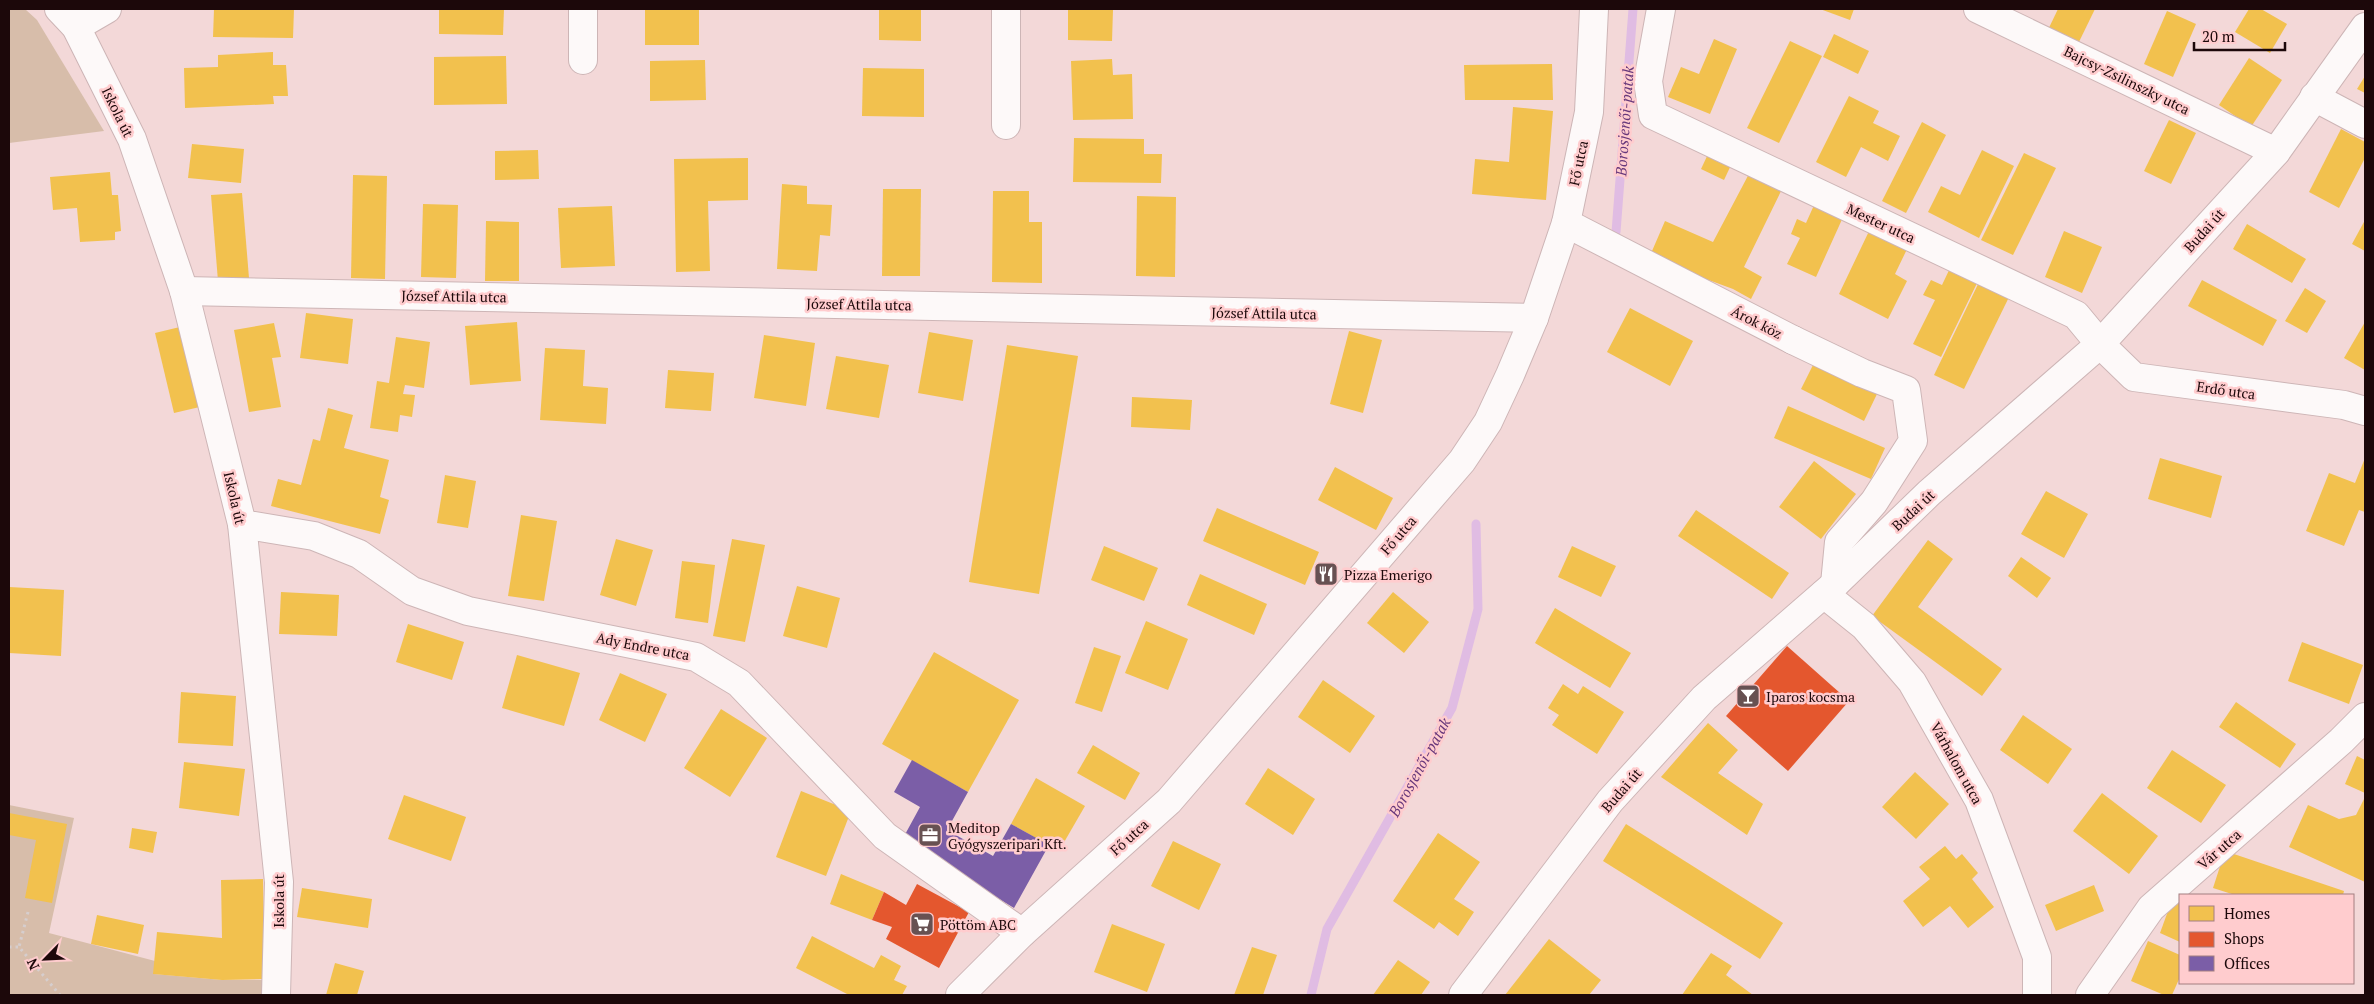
<svg xmlns="http://www.w3.org/2000/svg" width="2374" height="1004" font-family="'PT Serif',serif">
<rect width="100%" height="100%" fill="#f3d8d8"/>
<!-- green -->
<g fill="#d7bdaa">
<polygon points="9,9 25,9 37,20 104,131 9,143"/>
<polygon points="9,805 74,818 49,933 155,961 154,974 222,980 264,980 261,995 9,995"/>
</g>
<!-- homes -->
<g fill="#f2c14e">
<polygon points="214,9 294,9 293,38 213,37"/>
<polygon points="439,9 504,9 503,35 439,34"/>
<rect x="645" y="9" width="54" height="36"/>
<polygon points="879,9 921,9 921,41 879,40"/>
<polygon points="1068,9 1113,9 1112,41 1068,40"/>
<polygon points="1820,9 1854,9 1850,20"/>
<polygon points="2058,9 2095,9 2076,48 2046,34"/>
<polygon points="2249,9 2261,9 2287,24 2270,53 2235,32"/>
<polygon points="2167,11 2196,24 2173,77 2144,64"/>
<polygon points="1834,34 1869,51 1858,74 1823,57"/>
<polygon points="1714,39 1737,49 1710,114 1668,97 1681,67 1699,74"/>
<polygon points="1790,41 1822,56 1779,143 1747,128"/>
<polygon points="273,52 273,65 286,65 288,96 273,96 274,104 185,108 184,68 218,67 218,55"/>
<polygon points="506,56 507,104 434,105 434,57"/>
<polygon points="2249,58 2282,80 2251,127 2219,105"/>
<polygon points="1112,59 1113,75 1132,74 1133,119 1073,120 1071,61"/>
<polygon points="705,60 706,100 650,101 650,61"/>
<polygon points="1552,64 1553,100 1465,100 1464,65"/>
<polygon points="863,68 924,69 924,117 862,116"/>
<polygon points="2365,76 2365,93 2357,89"/>
<polygon points="1849,96 1879,111 1873,123 1900,136 1888,161 1861,147 1846,177 1816,162"/>
<polygon points="1513,107 1553,111 1546,200 1472,194 1475,159 1509,162"/>
<polygon points="2169,120 2196,133 2171,184 2144,171"/>
<polygon points="1922,122 1946,135 1906,213 1882,201"/>
<polygon points="2341,129 2365,142 2365,158 2339,208 2309,192"/>
<polygon points="1074,138 1144,139 1144,154 1162,154 1161,183 1073,182"/>
<polygon points="192,144 244,149 241,183 188,178"/>
<polygon points="538,150 539,179 495,180 495,151"/>
<polygon points="1982,150 2014,166 1979,238 1928,212 1941,186 1960,195"/>
<polygon points="1709,152 1732,163 1724,180 1701,169"/>
<polygon points="2024,153 2056,168 2013,255 1981,240"/>
<polygon points="748,158 748,200 708,201 710,271 676,272 674,159"/>
<polygon points="1751,170 1784,185 1744,267 1762,277 1751,299 1733,289 1649,258 1665,221 1713,242"/>
<polygon points="110,172 112,195 118,195 121,231 115,232 115,240 80,242 77,208 53,210 50,177"/>
<polygon points="353,175 387,176 385,279 351,278"/>
<polygon points="782,184 807,186 807,204 832,205 830,236 820,235 817,271 777,269"/>
<polygon points="883,189 921,189 920,276 882,276"/>
<polygon points="993,191 1029,191 1029,222 1042,222 1042,283 992,282"/>
<polygon points="242,193 249,278 218,281 211,195"/>
<polygon points="1137,196 1176,197 1175,277 1136,276"/>
<polygon points="1815,203 1844,215 1816,277 1787,264 1800,238 1791,234 1797,219 1806,223"/>
<polygon points="423,204 458,205 456,278 421,277"/>
<polygon points="612,206 615,266 561,268 558,208"/>
<polygon points="2365,220 2365,251 2352,244"/>
<polygon points="486,221 519,222 519,281 485,281"/>
<polygon points="2247,224 2306,259 2292,283 2233,249"/>
<polygon points="1871,227 1909,245 1895,274 1907,281 1888,319 1839,294"/>
<polygon points="2064,231 2102,247 2082,293 2045,277"/>
<polygon points="1952,264 1980,277 1941,357 1913,344 1935,300 1923,295 1931,280 1942,285"/>
<polygon points="1981,278 2011,293 1964,389 1934,375"/>
<polygon points="2202,280 2277,320 2263,346 2188,306"/>
<polygon points="2305,288 2326,301 2307,333 2285,321"/>
<polygon points="1630,308 1693,341 1670,386 1607,352"/>
<polygon points="306,313 353,319 348,364 300,358"/>
<polygon points="517,322 521,381 470,385 465,326"/>
<polygon points="2365,322 2365,370 2344,358"/>
<polygon points="274,323 281,357 272,358 281,407 249,412 234,330"/>
<polygon points="184,326 204,406 174,413 155,333"/>
<polygon points="1349,331 1382,340 1363,413 1330,404"/>
<polygon points="929,332 973,340 963,401 918,393"/>
<polygon points="764,335 815,343 806,406 754,398"/>
<polygon points="396,337 430,342 424,388 405,385 403,394 415,395 412,417 400,415 398,432 370,428 377,381 389,383"/>
<polygon points="1007,345 1078,356 1039,594 969,582"/>
<polygon points="545,348 585,350 583,386 608,388 606,424 540,420"/>
<polygon points="836,356 889,365 879,418 826,409"/>
<polygon points="1814,363 1877,394 1864,421 1801,389"/>
<polygon points="668,370 714,373 711,411 665,408"/>
<polygon points="1132,397 1192,400 1190,430 1131,427"/>
<polygon points="1788,406 1885,448 1871,479 1774,438"/>
<polygon points="328,408 353,415 344,448 389,460 380,497 389,500 380,534 271,506 278,479 301,485 313,439 320,441"/>
<polygon points="2160,458 2222,476 2211,518 2148,499"/>
<polygon points="2365,458 2365,512 2359,510 2344,546 2306,531 2329,473 2355,483"/>
<polygon points="1814,461 1856,494 1821,539 1779,507"/>
<polygon points="1335,467 1393,498 1376,530 1318,500"/>
<polygon points="445,475 476,481 468,528 437,523"/>
<polygon points="2046,491 2088,514 2064,558 2021,534"/>
<polygon points="1217,508 1319,552 1305,585 1203,541"/>
<polygon points="1696,510 1789,573 1772,599 1678,536"/>
<polygon points="521,515 557,521 544,601 508,596"/>
<polygon points="616,539 653,550 636,606 600,595"/>
<polygon points="732,539 765,545 745,642 713,636"/>
<polygon points="1928,540 1953,559 1918,607 2002,669 1982,696 1872,616"/>
<polygon points="1104,546 1158,568 1144,601 1091,580"/>
<polygon points="1572,546 1616,566 1601,597 1558,577"/>
<polygon points="2021,557 2051,578 2037,598 2008,576"/>
<polygon points="682,561 715,565 708,623 675,618"/>
<polygon points="1200,574 1267,604 1254,635 1187,605"/>
<polygon points="797,586 840,598 827,648 783,636"/>
<polygon points="9,587 64,590 61,656 9,653"/>
<polygon points="281,592 339,595 337,636 279,634"/>
<polygon points="1393,592 1429,622 1404,653 1367,623"/>
<polygon points="1555,608 1631,653 1610,688 1535,643"/>
<polygon points="1146,621 1188,639 1168,690 1125,673"/>
<polygon points="408,624 464,642 452,680 396,662"/>
<polygon points="2302,642 2363,665 2349,704 2288,681"/>
<polygon points="1094,647 1121,656 1102,712 1075,703"/>
<polygon points="934,652 1019,700 968,792 882,744"/>
<polygon points="517,655 580,673 564,726 502,708"/>
<polygon points="620,673 667,694 645,742 599,720"/>
<polygon points="1323,680 1375,716 1350,753 1298,717"/>
<polygon points="1563,684 1578,694 1583,686 1624,712 1597,754 1552,725 1559,715 1548,708"/>
<polygon points="181,692 236,696 233,746 178,743"/>
<polygon points="2236,702 2296,744 2280,768 2219,727"/>
<polygon points="721,709 767,738 730,797 684,768"/>
<polygon points="2023,715 2072,749 2048,784 2000,750"/>
<polygon points="1708,723 1738,750 1718,773 1763,804 1747,835 1661,777"/>
<polygon points="1093,745 1140,773 1125,800 1077,773"/>
<polygon points="2172,750 2226,785 2201,823 2147,788"/>
<polygon points="2357,756 2365,760 2365,793 2345,784"/>
<polygon points="184,762 245,769 239,816 179,808"/>
<polygon points="1268,768 1315,799 1293,835 1245,804"/>
<polygon points="1915,772 1949,804 1916,839 1882,807"/>
<polygon points="1036,778 1085,806 1059,851 1011,824"/>
<polygon points="801,791 851,811 826,876 776,857"/>
<polygon points="2102,793 2158,836 2129,874 2073,831"/>
<polygon points="404,795 466,817 451,861 388,839"/>
<polygon points="2365,797 2365,882 2289,847 2308,805 2339,819 2356,815"/>
<polygon points="9,813 67,824 52,903 25,898 36,840 9,835"/>
<polygon points="1626,824 1783,923 1760,959 1603,861"/>
<polygon points="132,828 157,832 153,853 129,848"/>
<polygon points="1438,833 1480,862 1454,899 1474,912 1458,936 1439,922 1434,929 1393,901"/>
<polygon points="1173,841 1221,864 1199,910 1151,886"/>
<polygon points="1945,846 1956,859 1962,854 1978,873 1972,879 1994,907 1968,928 1950,906 1923,927 1903,901 1930,879 1919,867"/>
<polygon points="2225,851 2344,891 2343,895 2235,895 2213,888"/>
<polygon points="841,874 884,892 872,920 830,904"/>
<polygon points="263,879 265,979 222,980 153,974 157,932 222,938 221,880"/>
<polygon points="2094,885 2104,911 2056,931 2045,905"/>
<polygon points="302,888 372,899 368,928 297,917"/>
<polygon points="2172,900 2180,904 2180,942 2160,933"/>
<polygon points="97,915 144,925 138,954 91,944"/>
<polygon points="1112,924 1165,944 1147,992 1094,972"/>
<polygon points="812,936 874,968 881,955 901,966 894,980 907,986 902,995 849,995 796,968"/>
<polygon points="1549,939 1601,980 1589,995 1505,995"/>
<polygon points="2148,941 2180,955 2180,977 2172,995 2164,995 2131,981"/>
<polygon points="1252,947 1277,955 1263,995 1234,995"/>
<polygon points="1711,953 1732,966 1726,975 1753,995 1682,995"/>
<polygon points="1398,960 1430,982 1421,995 1373,995"/>
<polygon points="335,963 364,971 357,995 326,995"/>
</g>
<!-- shops -->
<g fill="#e4572e">
<polygon points="1787,646 1849,701 1788,771 1726,716"/>
<polygon points="917,884 969,912 939,968 886,939 892,927 872,920 884,892 906,905"/>
</g>
<!-- offices -->
<polygon fill="#7b5ea7" points="912,760 968,792 947,830 993,856 1011,824 1049,845 1014,908 902,840 920,807 894,792"/>
<g fill="none" stroke-linecap="round" stroke-linejoin="round">
<!-- stream -->
<g stroke="#e0bce3" stroke-width="9">
<polyline points="1616,232 1633,9"/>
<polyline points="1311,995 1327,929 1452,708 1478,609 1476,524"/>
</g>
<!-- pedestrian casing -->
<g stroke="#cdb5b6" stroke-width="30">
<polyline id="pedestrian" points="1566,223 1793,340"/>
</g>
<!-- minor casing -->
<g stroke="#cdb5b6" stroke-width="30">
<g id="minor">
<polyline points="59,9 76,27 132,139 184,291 242,524 279,882 276,995"/>
<polyline points="1661,9 1648,81 1653,115 2076,315 2100,344 2134,377 2344,405 2365,411"/>
<polyline points="1978,9 2276,152"/>
<polyline points="76,27 107,9"/>
<polyline points="583,60 583,9"/>
<polyline points="2314,97 2365,124"/>
<polyline points="1006,125 1006,9"/>
<polyline points="184,291 1534,318"/>
<polyline points="1793,340 1862,373 1906,390 1913,441 1874,502 1839,542 1835,584"/>
<polyline points="242,524 314,536 359,554 412,591 468,611 696,657 739,683 885,836 1022,933"/>
<polyline points="1824,594 1864,626 1912,682 1979,800 2037,957 2037,995"/>
<polyline points="2090,995 2151,908 2341,741 2365,717"/>
</g>
</g>
<!-- tertiary casing -->
<g stroke="#cdb5b6" stroke-width="30">
<g id="tertiary">
<polyline points="960,995 1022,933 1169,801 1462,461 1488,422 1510,375 1534,318 1566,223 1589,112 1594,9"/>
<polyline points="1463,995 1610,801 1704,698 1835,584 1929,493 2100,344 2276,152 2365,27"/>
</g>
</g>
<!-- path -->
<g stroke="#d6cece" stroke-width="3" stroke-dasharray="2.5 4" stroke-linecap="butt">
<polyline points="28,912 19,947 60,995"/>
<polyline points="9,947 19,947"/>
</g>
<!-- pedestrian -->
<use href="#pedestrian" stroke="#fdf9f9" stroke-width="28"/>
<!-- minor -->
<use href="#minor" stroke="#fdf9f9" stroke-width="28"/>
<!-- tertiary -->
<use href="#tertiary" stroke="#fdf9f9" stroke-width="28"/>
</g>
<!-- icons -->
<defs>
<g id="restaurant-square" transform="scale(1.25)"><rect x="-9" y="-9" width="18" height="18" rx="4" fill="#675152" stroke="#ffccce"/><path d="M-5-6h1v4h1v-4h1v4h1v-4h1v5L-1.5 .5V6h-2V.5L-5-1ZM5-6V6H3V1.5H1.5Q1.5-4 5-6Z" fill="#fff"/></g>
<g id="bar-square" transform="scale(1.25)"><rect x="-9" y="-9" width="18" height="18" rx="4" fill="#675152" stroke="#ffccce"/><path d="M-6-5H6L.8 .8V4.5H3.5V6h-7V4.5H-.8V.8Z" fill="#fff"/></g>
<g id="office-square" transform="scale(1.25)"><rect x="-9" y="-9" width="18" height="18" rx="4" fill="#675152" stroke="#ffccce"/><path d="M-6-3h4V-5.5h4V-3h4V5H-6ZM-1-4.5V-3h2v-1.5ZM-6 0V1H6V0Z" fill="#fff"/></g>
<g id="supermarket-square" transform="scale(1.25)"><rect x="-9" y="-9" width="18" height="18" rx="4" fill="#675152" stroke="#ffccce"/><path d="M-6-5.5h2.5l.6 2H6L4.5 2H-2.5L-4.4-4H-6ZM-1.5 3.2a1.3 1.3 0 1 0 .1 0ZM3 3.2a1.3 1.3 0 1 0 .1 0Z" fill="#fff"/></g>
</defs>
<g fill-rule="evenodd">
<use href="#restaurant-square" x="1326" y="574"/>
<use href="#bar-square" x="1748" y="696"/>
<use href="#office-square" x="930" y="835"/>
<use href="#supermarket-square" x="922" y="924"/>
</g>
<g text-anchor="middle" dominant-baseline="central" stroke-width="5" stroke-linejoin="round" paint-order="stroke">
<!-- street labels -->
<g font-size="14" fill="#1c080a" stroke="#ffccce">
<text transform="translate(2127 80) rotate(26)">Bajcsy-Zsilinszky utca</text>
<text transform="translate(118 112) rotate(64)">Iskola út</text>
<text transform="translate(1578 163) rotate(-78)">Fő utca</text>
<text transform="translate(1881 223) rotate(25)">Mester utca</text>
<text transform="translate(2204 230) rotate(-48)">Budai út</text>
<text transform="translate(454 296) rotate(1)">József Attila utca</text>
<text transform="translate(859 304) rotate(1)">József Attila utca</text>
<text transform="translate(1264 313) rotate(1)">József Attila utca</text>
<text transform="translate(1757 322) rotate(27)">Árok köz</text>
<text transform="translate(2226 390) rotate(8)">Erdő utca</text>
<text transform="translate(235 498) rotate(77)">Iskola út</text>
<text transform="translate(1913 510) rotate(-43)">Budai út</text>
<text transform="translate(1398 535) rotate(-49)">Fő utca</text>
<text transform="translate(643 646) rotate(11)">Ady Endre utca</text>
<text transform="translate(1957 763) rotate(61)">Várhalom utca</text>
<text transform="translate(1621 790) rotate(-49)">Budai út</text>
<text transform="translate(1129 837) rotate(-42)">Fő utca</text>
<text transform="translate(2219 849) rotate(-41)">Vár utca</text>
<text transform="translate(278 901) rotate(-90)">Iskola út</text>
</g>
<!-- poi labels -->
<g font-size="14" fill="#1c080a" stroke="#ffccce" text-anchor="start">
<text x="1344" y="574">Pizza Emerigo</text>
<text x="1766" y="696">Iparos kocsma</text>
<text x="948" y="827">Meditop<tspan x="948" dy="16">Gyógyszeripari Kft.</tspan></text>
<text x="940" y="924">Pöttöm ABC</text>
</g>
<!-- water labels -->
<g font-size="15" font-style="italic" fill="#68387b" stroke="#ffccce">
<text transform="translate(1624 121) rotate(-86)">Borosjenői-patak</text>
<text transform="translate(1419 767) rotate(-61)">Borosjenői-patak</text>
</g>
</g>
<!-- border -->
<rect width="2374" height="1004" fill="none" stroke="#1c080a" stroke-width="20"/>
<!-- legend -->
<rect x="2179" y="894" width="175" height="90" fill="#ffccce" stroke="#a47e80"/>
<rect x="2189" y="906" width="25" height="15" fill="#f2c14e" stroke="#a47e80"/>
<text x="2224" y="919" font-size="15" fill="#1c080a">Homes</text>
<rect x="2189" y="932" width="25" height="15" fill="#e4572e" stroke="#a47e80"/>
<text x="2224" y="944" font-size="15" fill="#1c080a">Shops</text>
<rect x="2189" y="956" width="25" height="15" fill="#7b5ea7" stroke="#a47e80"/>
<text x="2224" y="969" font-size="15" fill="#1c080a">Offices</text>
<!-- north arrow -->
<g transform="translate(45 959) rotate(246)" stroke="#ffccce" stroke-width="4" paint-order="stroke">
<path d="M0-4L9 19L0 12L-9 19Z" fill="#1c080a"/>
<text y="-8" font-size="14" font-weight="bold" text-anchor="middle" fill="#1c080a">N</text>
</g>
<!-- scale -->
<path d="M2194 42v8h91v-8" fill="none" stroke="#1c080a" stroke-width="2.5"/>
<text x="2202" y="42" font-size="15" fill="#1c080a" stroke="#ffccce" stroke-width="4" paint-order="stroke">20 m</text>
</svg>
